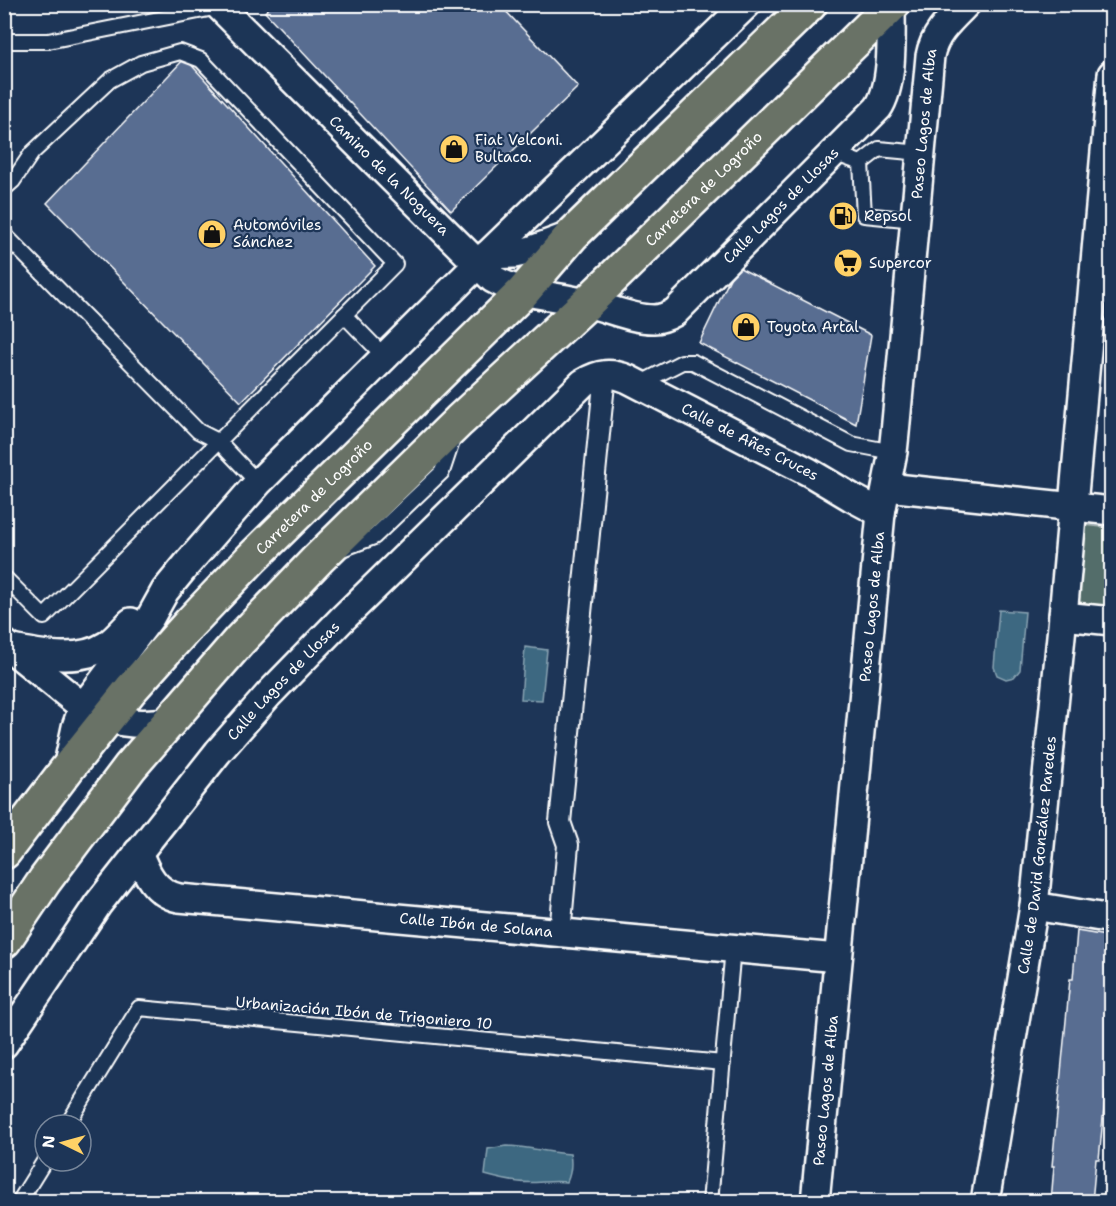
<svg xmlns="http://www.w3.org/2000/svg" width="1116" height="1206" font-family="'Shantell Sans',sans-serif">
<rect width="100%" height="100%" fill="#1d3557"/>
<filter id="ink" filterUnits="userSpaceOnUse"><feTurbulence type="fractalNoise" baseFrequency=".0167" numOctaves="2"/><feDisplacementMap in="SourceGraphic" scale="12" xChannelSelector="R" yChannelSelector="G"/><feConvolveMatrix kernelMatrix="1 2 1 2 8 2 1 2 1" color-interpolation-filters="sRGB"/></filter>
<g filter="url(#ink)">
<!-- green -->
<polygon fill="#536d6b" stroke="#a9b6b5" stroke-width="1.5" points="1084,525 1111,528 1111,608 1075,604"/>
<!-- water -->
<g fill="#3c6881" stroke="#8aa4b3" stroke-width="1.5">
<polygon points="999,610 1025,612 1020,670 1014,677 1006,679 997,675 994,667"/>
<polygon points="525,647 547,650 542,700 521,699"/>
<path d="M506 1146C527 1146 548 1153 570 1154 572 1164 571 1173 567 1182 551 1180 535 1184 519 1182 507 1181 496 1178 485 1175L488 1149Z"/>
</g>
<!-- building -->
<g fill="#586d91" stroke="#fff" stroke-width="1.5">
<polygon points="273,4 499,4 578,87 451,211 265,12"/>
<polygon points="185,58 375,266 241,402 47,203"/>
<polygon points="736,266 871,335 856,424 699,343"/>
<polygon points="1077,931 1112,937 1112,1027 1099,1159 1096,1159 1092,1202 1051,1202 1054,1166 1052,1166 1070,979 1073,979"/>
</g>
<g fill="none" stroke-linecap="round" stroke-linejoin="round">
<!-- service casing -->
<g stroke="#fff" stroke-width="18">
<g id="service">
<polyline points="4,41 48,41 219,7"/>
<polyline points="833,153 861,163 879,149 921,153"/>
<polyline points="861,163 864,215 915,220"/>
<polyline points="4,189 13,181 32,153 110,80 141,63 180,52 201,60 395,264 44,617 4,577"/>
<polyline points="4,234 198,431 218,441 258,483"/>
<polyline points="344,315 385,357"/>
<polyline points="639,384 682,362 693,362 851,444 893,452"/>
<polyline points="342,549 374,537 442,472 453,439"/>
<polyline points="67,1125 139,1008 723,1063"/>
<polyline points="19,1202 45,1160"/>
<polyline points="710,1202 733,948"/>
</g>
</g>
<!-- pedestrian casing -->
<g stroke="#fff" stroke-width="24">
<polyline id="pedestrian" points="560,933 568,845 560,822 605,374"/>
</g>
<!-- minor casing -->
<g stroke="#fff" stroke-width="32">
<g id="minor">
<path id="s1" d="M217 4 493 279C524 296 553 295 587 303 609 308 631 319 654 319 662 319 668 316 675 312L878 108C894 85 891 34 891 6"/>
<polyline points="487,255 514,254 532,250 572,235"/>
<polyline points="887,487 1112,511"/>
<polyline points="1063,616 1112,621"/>
<path d="M4 643 83 707C112 723 134 726 167 722"/>
<path d="M13 649C43 655 79 663 107 645 116 639 123 630 131 622"/>
<polyline points="67,769 76,727 83,707 150,618 165,591 188,563 258,483 478,264 747,4"/>
<path id="s2" d="M138 852C146 873 155 893 179 898L838 958"/>
<polyline points="1034,906 1112,919"/>
<path id="s3" d="M4 1044 98 904 218 752 269 694 343 618 583 383C599 373 611 372 628 379L809 472 851 497 881 513"/>
<path id="s4" d="M815 1202 881 513 893 452 895 433 930 56C934 34 950 20 966 4"/>
<path id="s5" d="M985 1202 1034 906 1063 616 1112 74"/>
</g>
</g>
<!-- trunk casing -->
<g stroke="#fff" stroke-width="38">
<g id="trunk">
<path id="s6" d="M4 852 67 769 131 689 190 623 252 558 523 292 572 235 810 4"/>
<path id="s7" d="M4 941 45 880 130 767 240 640 318 559 459 421 587 303 893 4"/>
</g>
</g>
<!-- service -->
<use href="#service" stroke="#1d3557" stroke-width="14"/>
<!-- pedestrian -->
<use href="#pedestrian" stroke="#1d3557" stroke-width="20"/>
<!-- minor -->
<use href="#minor" stroke="#1d3557" stroke-width="27"/>
<!-- trunk -->
<use href="#trunk" stroke="#697266" stroke-width="33"/>
</g>
</g>
<!-- icons -->
<defs>
<g id="shop-disc" transform="scale(1.5)"><circle r="9.5" fill="#ffd166" stroke="#1d3557"/><path d="M-5-2.5h2.3a2.7 3.5 0 0 1 5.4 0H5L5.5 6h-11ZM-1.5-2.5h3a1.5 2.3 0 0 0-3 0Z" fill="#111"/></g>
<g id="fuel-disc" transform="scale(1.5)"><circle r="9.5" fill="#ffd166" stroke="#1d3557"/><path d="M-5.5-6h7V0h2V4h1.3V-2.5L3-4.5l.8-.8L6-3V5H2.5V1h-1V6h-7ZM-4.2-4.7v3.2H.2V-4.7Z" fill="#111"/></g>
<g id="supermarket-disc" transform="scale(1.5)"><circle r="9.5" fill="#ffd166" stroke="#1d3557"/><path d="M-6-5.5h2.5l.6 2H6L4.5 2H-2.5L-4.4-4H-6ZM-1.5 3.2a1.3 1.3 0 1 0 .1 0ZM3 3.2a1.3 1.3 0 1 0 .1 0Z" fill="#111"/></g>
</defs>
<g fill-rule="evenodd">
<use href="#shop-disc" x="454" y="149"/>
<use href="#fuel-disc" x="843" y="216"/>
<use href="#shop-disc" x="212" y="234"/>
<use href="#supermarket-disc" x="848" y="263"/>
<use href="#shop-disc" x="746" y="327"/>
</g>
<g text-anchor="middle" dominant-baseline="central" stroke-width="4.5" stroke-linejoin="round" paint-order="stroke">
<!-- street labels -->
<g font-size="15" fill="#fff" stroke="#1d3557">
<text stroke="none"><textPath href="#s4" startOffset="1084">Paseo Lagos de Alba</textPath></text>
<text stroke="none"><textPath href="#s1" startOffset="243">Camino de la Noguera</textPath></text>
<text stroke="none"><textPath href="#s7" startOffset="1030">Carretera de Logroño</textPath></text>
<text stroke="none"><textPath href="#s1" startOffset="729">Calle Lagos de Llosas</textPath></text>
<text stroke="none"><textPath href="#s3" startOffset="1066">Calle de Añes Cruces</textPath></text>
<text stroke="none"><textPath href="#s6" startOffset="472">Carretera de Logroño</textPath></text>
<text stroke="none"><textPath href="#s4" startOffset="598">Paseo Lagos de Alba</textPath></text>
<text stroke="none"><textPath href="#s3" startOffset="459">Calle Lagos de Llosas</textPath></text>
<text stroke="none"><textPath href="#s5" startOffset="351">Calle de David González Paredes</textPath></text>
<text stroke="none"><textPath href="#s2" startOffset="363">Calle Ibón de Solana</textPath></text>
<text transform="translate(364 1013) rotate(5)">Urbanización Ibón de Trigoniero 10</text>
<text stroke="none"><textPath href="#s4" startOffset="112">Paseo Lagos de Alba</textPath></text>
</g>
<!-- poi labels -->
<g font-size="15" fill="#fff" stroke="#1d3557" text-anchor="start">
<text x="475" y="140">Fiat Velconi.<tspan x="475" dy="17">Bultaco.</tspan></text>
<text x="864" y="216">Repsol</text>
<text x="233" y="225">Automóviles<tspan x="233" dy="17">Sánchez</tspan></text>
<text x="869" y="263">Supercor</text>
<text x="767" y="327">Toyota Artal</text>
</g>
</g>
<!-- margin -->
<rect width="1116" height="1206" fill="none" stroke="#1d3557" stroke-width="24"/>
<rect x="12" y="12" width="1092" height="1182" fill="none" stroke="#fff" stroke-width="2" filter="url(#ink)"/>
<!-- north arrow -->
<g transform="translate(63 1143) rotate(275)"><circle r="28" fill="#1d3557" stroke="#77869a" stroke-width="1.5"/>
<path d="M0-4.5L10 22L0 15L-10 22Z" fill="#ffd166"/>
<text y="-9" font-size="16" font-weight="bold" text-anchor="middle" fill="#ffffff">N</text>
</g>
</svg>
